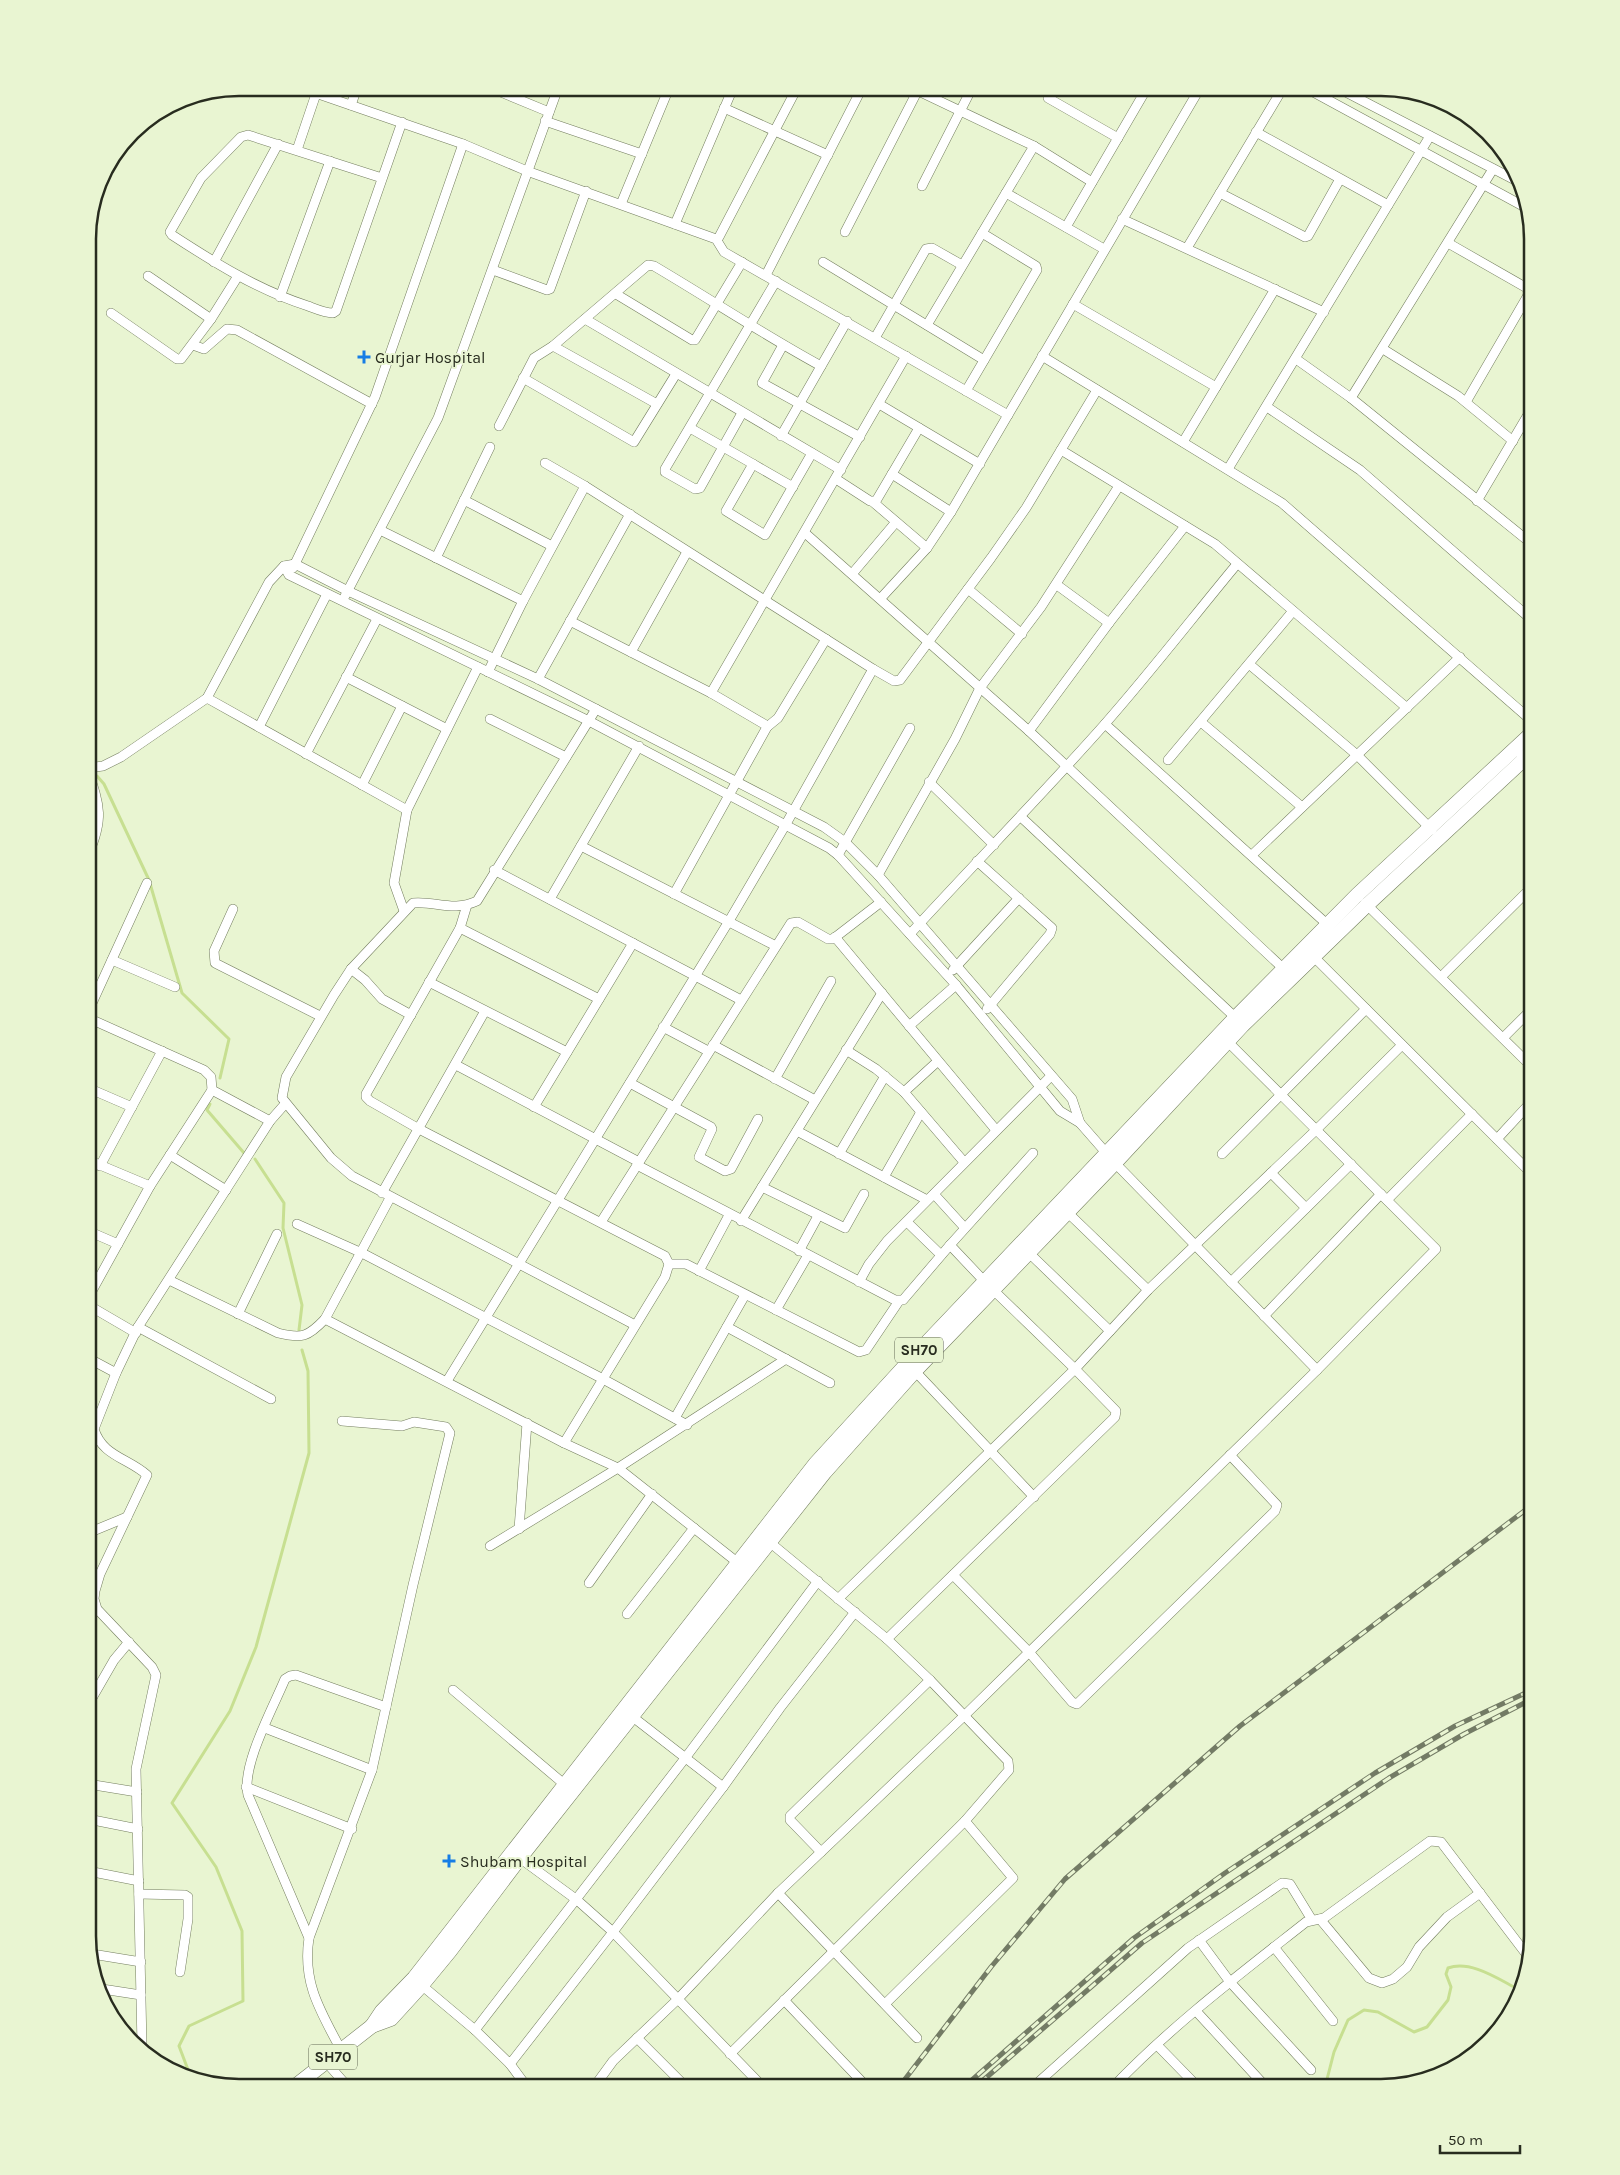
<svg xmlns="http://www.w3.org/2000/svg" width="1620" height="2175" font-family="Karla,sans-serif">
<rect width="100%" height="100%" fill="#e9f5d2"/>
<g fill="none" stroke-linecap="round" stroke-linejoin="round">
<!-- stream -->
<g stroke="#c7df91" stroke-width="3">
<polyline points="88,742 94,761"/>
<polyline points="97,776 104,784 149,880 182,993 229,1039 220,1078"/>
<polyline points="210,1104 207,1110 244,1153"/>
<polyline points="255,1159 284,1203 283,1228 302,1305 299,1330"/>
<polyline points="190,2075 179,2046 189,2026 243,2001 242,1931 216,1867 172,1803 230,1711 256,1647 309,1453 308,1371 302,1350"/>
<path d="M1325 2087 1334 2052 1348 2020 1364 2010 1378 2012 1414 2032 1427 2027 1448 2000 1451 1987 1446 1974 1448 1968C1471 1960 1498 1979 1518 1989"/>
</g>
<!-- street casing -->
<g stroke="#747e5f" stroke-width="10">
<g id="street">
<polyline points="301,88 463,144 527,171 716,239 724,252 1008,415"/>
<polyline points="491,88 549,112"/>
<polyline points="912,88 1034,146 927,325"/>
<polyline points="1306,88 1523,206"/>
<polyline points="1338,88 1517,181"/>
<polyline points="1048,98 1118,138"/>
<polyline points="351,105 357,88"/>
<polyline points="724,108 828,155"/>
<polyline points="545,121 642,154"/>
<polyline points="1256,132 1388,205"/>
<polyline points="1034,146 1092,182"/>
<polyline points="297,150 318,88"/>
<path d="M382 178 248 135 241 137 201 178 170 232 172 235C215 263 258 290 308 306 316 309 325 313 333 313L336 311 402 122"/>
<polyline points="922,186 972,88"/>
<polyline points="1006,193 1104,249"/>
<polyline points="1220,193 1305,237 1308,236 1340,179"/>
<polyline points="621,204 669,88"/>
<polyline points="1122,219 1324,312"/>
<polyline points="675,224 733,88"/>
<polyline points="1066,227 1147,88"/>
<polyline points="845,232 919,88"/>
<polyline points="716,239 719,237 797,88"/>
<polyline points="1448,243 1532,291"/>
<polyline points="1187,248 1283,88"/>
<polyline points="214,262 278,144"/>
<polyline points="823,262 984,360"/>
<polyline points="493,270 547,290 550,289 586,191"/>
<polyline points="766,275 862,88"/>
<polyline points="148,276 211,319"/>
<polyline points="616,294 692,340 695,340 742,262"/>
<polyline points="280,297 330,161"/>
<polyline points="1073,304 1216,387"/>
<polyline points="111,313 177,359 181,359 211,319 238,276"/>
<polyline points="585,319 841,470"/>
<polyline points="875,338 926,249 932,248 962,265"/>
<polyline points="193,345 204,349 227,329 237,330 372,404"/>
<polyline points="783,345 762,383 860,437"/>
<polyline points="553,346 657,404"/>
<polyline points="1383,349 1458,396 1513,441"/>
<polyline points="1042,356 1282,503 1532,721"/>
<polyline points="1296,359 1351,398 1532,544"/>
<polyline points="523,378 634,442 676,374"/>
<polyline points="966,391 1037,270 1036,266 982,233"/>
<polyline points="1351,398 1493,169"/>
<polyline points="1466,402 1531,290"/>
<polyline points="879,404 980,464"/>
<polyline points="1267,407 1360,470 1532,620"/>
<polyline points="742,413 700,488 695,489 665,472 665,469 776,281"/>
<path d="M499 426 534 358 553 346 648 265 654 266C710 299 764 335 821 366"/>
<polyline points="690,428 753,464 726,511 765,535 812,453"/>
<polyline points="781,436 847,321"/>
<polyline points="1183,442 1275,289"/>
<polyline points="1061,450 1215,544 1407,708"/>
<polyline points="545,463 585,486 873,669 894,681 900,680 991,558 1026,508 1097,390"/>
<polyline points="753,464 793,487"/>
<polyline points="1228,469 1430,136"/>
<polyline points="892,474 951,512"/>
<polyline points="836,479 870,501 876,501 919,428"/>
<polyline points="464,500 552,546"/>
<polyline points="1477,501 1532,408"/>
<polyline points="873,502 927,548"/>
<polyline points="380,530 523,601 585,486"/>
<polyline points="805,533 1029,731 1287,972"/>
<polyline points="436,558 490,447"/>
<polyline points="284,566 289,575 589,721 829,848 838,855 956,985 1060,1111 1080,1123 1115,1163 1317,1370"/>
<polyline points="293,568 375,397 463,144"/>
<polyline points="852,574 896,522"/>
<polyline points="1057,585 1109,623"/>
<polyline points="968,589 1022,634"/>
<polyline points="345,596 438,418 558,88"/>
<polyline points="881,598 927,548 951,512 1200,88"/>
<polyline points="570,621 711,693 764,724 767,727 674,894"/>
<polyline points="631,652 687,552"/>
<polyline points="1249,664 1357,755 1432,830"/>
<polyline points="488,672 523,601"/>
<polyline points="346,677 447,729"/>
<polyline points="538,679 630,514"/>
<polyline points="711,693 906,356"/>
<polyline points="207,698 407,810 394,883 404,911"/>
<path d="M596 709 477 901C453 912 437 901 413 903L351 969 334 995 286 1077 282 1098 331 1158 352 1176 635 1325"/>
<polyline points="490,719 566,757"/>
<polyline points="1201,722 1302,807"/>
<polyline points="1105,724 1328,925"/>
<polyline points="259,727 327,594"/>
<polyline points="767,727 778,718 826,639"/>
<polyline points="1029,731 1109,623 1185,526"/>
<polyline points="306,754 377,619"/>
<polyline points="1521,755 1532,767"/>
<polyline points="1168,760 1293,611"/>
<polyline points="88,768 103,766 121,757 207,698 269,582 284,566 295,564 348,591 538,679 824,827 845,842 878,875 1072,1099 1080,1123"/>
<polyline points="929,782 994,845"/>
<polyline points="362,785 402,706"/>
<polyline points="407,810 478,667"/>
<polyline points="1021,817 1238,1020"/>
<polyline points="581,846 776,946"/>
<path d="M88 855C104 819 100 806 88 771"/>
<polyline points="838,855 910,728"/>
<polyline points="1252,855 1460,657"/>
<polyline points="977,861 1052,928 1050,934 987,1009"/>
<polyline points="494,870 741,1000"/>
<polyline points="878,875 955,739 980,688 1041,607 1119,486"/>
<polyline points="550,899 639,746"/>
<polyline points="1365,903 1532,1067"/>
<polyline points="467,905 460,928 366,1094 366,1097 370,1101 419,1129 665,1256 669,1264 665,1277 564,1443"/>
<polyline points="233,909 214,951 215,963 320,1016"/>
<polyline points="460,928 599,999"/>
<path d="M910 934C974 864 1041 796 1104 725 1150 673 1193 617 1237 564"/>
<polyline points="835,937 996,1130"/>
<polyline points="1311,954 1532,1174"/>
<polyline points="112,960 175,987"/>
<polyline points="351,969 365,980 382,999 411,1015"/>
<polyline points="953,970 1019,898"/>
<polyline points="1442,976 1532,887"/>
<polyline points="429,982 567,1052"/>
<polyline points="88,1012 147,883"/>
<polyline points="88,1018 204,1070 211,1077 212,1090 270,1121"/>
<polyline points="909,1026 956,985"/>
<polyline points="663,1027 708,1051"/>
<polyline points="1503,1038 1532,1009"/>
<polyline points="713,1045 815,1100"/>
<polyline points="846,1050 876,1069 904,1092 964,1162"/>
<polyline points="456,1065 639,1162"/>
<polyline points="775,1079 831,981"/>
<polyline points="630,1083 711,1127 712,1129 699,1157 725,1171 731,1169 758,1119"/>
<polyline points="88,1088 132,1107"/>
<polyline points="904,1092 938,1061"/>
<polyline points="534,1107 633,943"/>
<polyline points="797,1131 927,1200"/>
<polyline points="1497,1139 1532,1101"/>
<polyline points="839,1154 885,1076"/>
<polyline points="1222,1154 1366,1009"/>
<polyline points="170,1155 226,1190"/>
<polyline points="88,1160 150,1186"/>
<polyline points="637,1165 895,1300 903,1300 950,1245"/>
<polyline points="100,1166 162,1051"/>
<polyline points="1271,1173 1306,1208"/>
<polyline points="884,1177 921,1112"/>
<polyline points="762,1187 845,1228 864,1194"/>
<polyline points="382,1193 485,1011"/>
<polyline points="934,1194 964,1227"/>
<polyline points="1387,1200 1472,1114"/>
<polyline points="1065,1210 1148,1290"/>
<polyline points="741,1221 882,993"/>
<polyline points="601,1222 791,923 798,922 828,939 833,939 881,902"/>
<polyline points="907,1222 941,1255"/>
<polyline points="297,1224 362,1253 603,1379 687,1425"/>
<polyline points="88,1231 118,1244"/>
<polyline points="799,1251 818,1216"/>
<polyline points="1029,1253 1110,1331"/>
<polyline points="669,1264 686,1264 859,1352 866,1350 899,1301"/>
<polyline points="699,1271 729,1215"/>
<path d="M169 1280 278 1333C302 1339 308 1337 325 1319L390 1198"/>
<polyline points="859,1282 869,1264 887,1241 1051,1076"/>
<polyline points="1231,1282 1351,1164"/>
<polyline points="88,1298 150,1186 212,1090"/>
<polyline points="88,1305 136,1333"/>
<polyline points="776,1310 808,1255"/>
<polyline points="238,1314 277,1234"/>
<polyline points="1264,1316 1381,1194"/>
<polyline points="325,1319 564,1443 618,1468 742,1566"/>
<polyline points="138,1327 271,1399"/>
<polyline points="727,1327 830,1383"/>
<polyline points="88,1358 116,1373"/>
<polyline points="912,1368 1034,1497"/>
<polyline points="447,1381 729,921 786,824 873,669"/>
<polyline points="675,1418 745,1295"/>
<polyline points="519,1529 527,1423"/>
<polyline points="88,1533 127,1517"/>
<polyline points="490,1546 618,1468 786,1359"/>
<polyline points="953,1575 1029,1652 1072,1702 1077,1704 1275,1511 1277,1505 1230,1455"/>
<polyline points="589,1583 652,1494"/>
<polyline points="838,1599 1075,1369 1148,1290 1316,1130 1402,1045"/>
<polyline points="627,1614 694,1528"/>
<polyline points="887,1639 1115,1417 1116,1411 1075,1369 985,1282 950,1245 1033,1153"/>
<polyline points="453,1690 564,1784"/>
<polyline points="88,1705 114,1660 129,1642"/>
<polyline points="629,1714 723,1787"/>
<polyline points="265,1728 372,1770"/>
<polyline points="88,1784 137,1792"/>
<polyline points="246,1787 352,1829"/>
<polyline points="88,1819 138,1829"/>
<polyline points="821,1852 790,1820 790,1816 930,1680"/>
<polyline points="517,1856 577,1900 613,1932 763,2087"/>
<polyline points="88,1871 139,1881"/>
<polyline points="778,1893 917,2038"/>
<polyline points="139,1894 185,1895 188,1897 188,1919 180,1972"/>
<polyline points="1320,1919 1369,1978 1382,1983 1393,1979 1407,1967 1419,1947 1447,1917 1480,1893"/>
<path d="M309 1938 248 1795C241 1766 273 1708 285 1679L290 1676 296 1675 386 1707"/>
<polyline points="1199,1940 1230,1982 1311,2070"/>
<polyline points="1274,1947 1333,2021"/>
<polyline points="92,1954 141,1962"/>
<polyline points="419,1983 475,2030 510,2064 613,1932 723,1787 780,1708 855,1612"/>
<polyline points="102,1989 141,1995"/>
<polyline points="784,2000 867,2087"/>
<polyline points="885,2004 1013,1878 965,1821"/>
<polyline points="1196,2011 1266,2087"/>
<polyline points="475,2030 686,1757 818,1581"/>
<polyline points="637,2038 686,2087"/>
<polyline points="1157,2045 1198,2087"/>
<path d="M142 2046 136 1769 156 1675 152 1667 97 1609 94 1599 95 1591 100 1574 147 1475C128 1458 102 1456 94 1429L116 1373 138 1327 270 1121 285 1104"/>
<path d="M341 2050C321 2012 302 1983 309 1938L372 1770 413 1585 450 1433 446 1427 414 1422 402 1426 342 1421"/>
<polyline points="730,2054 965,1821 1009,1770 1008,1761 930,1680 887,1639 767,1540"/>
<polyline points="326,2062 348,2087"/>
<polyline points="510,2064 527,2087"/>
<polyline points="1122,2078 1131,2087"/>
<polyline points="594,2087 613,2061 677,2000 778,1893 964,1716 1317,1370 1436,1249 1224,1038"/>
<polyline points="1033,2087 1188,1948 1282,1883 1290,1884 1312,1920"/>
<path d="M1113 2087C1171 2026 1240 1974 1306 1922L1324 1918 1430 1841 1441 1842 1527 1955"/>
</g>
</g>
<!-- primary casing -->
<g stroke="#747e5f" stroke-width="15">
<g id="primary">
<polyline points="372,2026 382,2011 414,1978 815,1464 913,1357 1235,1018 1357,895 1532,733"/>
<polyline points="294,2087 372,2026 391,2019 422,1985 450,1951 520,1858 825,1472 915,1371 1115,1163 1243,1025 1367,905 1532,752"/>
</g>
</g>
<!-- street -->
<use href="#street" stroke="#fff" stroke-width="9"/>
<!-- primary -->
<use href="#primary" stroke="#fff" stroke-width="14"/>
<!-- rail casing -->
<g stroke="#737b65" stroke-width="5">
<g id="rail">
<polyline points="980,2083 1142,1943 1389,1778 1464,1734 1532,1699"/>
<polyline points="899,2087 991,1967 1065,1879 1240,1726 1532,1505"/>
<polyline points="964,2087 1134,1938 1225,1873 1375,1773 1455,1726 1532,1690"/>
</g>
</g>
<!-- rail -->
<use href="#rail" stroke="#e9f5d2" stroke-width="3" stroke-dasharray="9" stroke-linecap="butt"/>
</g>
<!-- markers -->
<g fill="#167de5" stroke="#e9f5d2" stroke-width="2">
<path d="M361.5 349.5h5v5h5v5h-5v5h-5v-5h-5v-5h5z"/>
<path d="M446.5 1853.5h5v5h5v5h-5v5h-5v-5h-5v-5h5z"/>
</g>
<g text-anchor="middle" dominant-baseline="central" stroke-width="4" stroke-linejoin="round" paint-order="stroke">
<!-- shield labels -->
<g fill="#e9f5d2" stroke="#626855" stroke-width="1">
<rect x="895" y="1337.5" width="48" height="25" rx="4"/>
<rect x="309" y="2044.5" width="48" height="25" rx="4"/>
</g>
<g font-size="15" font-weight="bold" fill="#282c1f">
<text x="919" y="1350">SH70</text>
<text x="333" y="2057">SH70</text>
</g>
<!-- poi labels -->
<g font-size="16" fill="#282c1f" stroke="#e9f5d2" text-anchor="start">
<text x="375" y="357">Gurjar Hospital</text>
<text x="460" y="1861">Shubam Hospital</text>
</g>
</g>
<!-- crop -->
<path d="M0 0H1620V2175H0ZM239 96H1381A143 143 0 0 1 1524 239V1936A143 143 0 0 1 1381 2079H239A143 143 0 0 1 96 1936V239A143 143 0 0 1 239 96Z" fill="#e9f5d2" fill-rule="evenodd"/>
<path fill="none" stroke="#282c1f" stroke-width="2.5" d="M239 96H1381A143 143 0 0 1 1524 239V1936A143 143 0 0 1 1381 2079H239A143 143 0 0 1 96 1936V239A143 143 0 0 1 239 96Z"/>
<!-- scale -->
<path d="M1440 2145v8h80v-8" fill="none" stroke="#282c1f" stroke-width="2.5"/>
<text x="1448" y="2145" font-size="15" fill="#282c1f" stroke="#e9f5d2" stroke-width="4" paint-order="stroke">50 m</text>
</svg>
